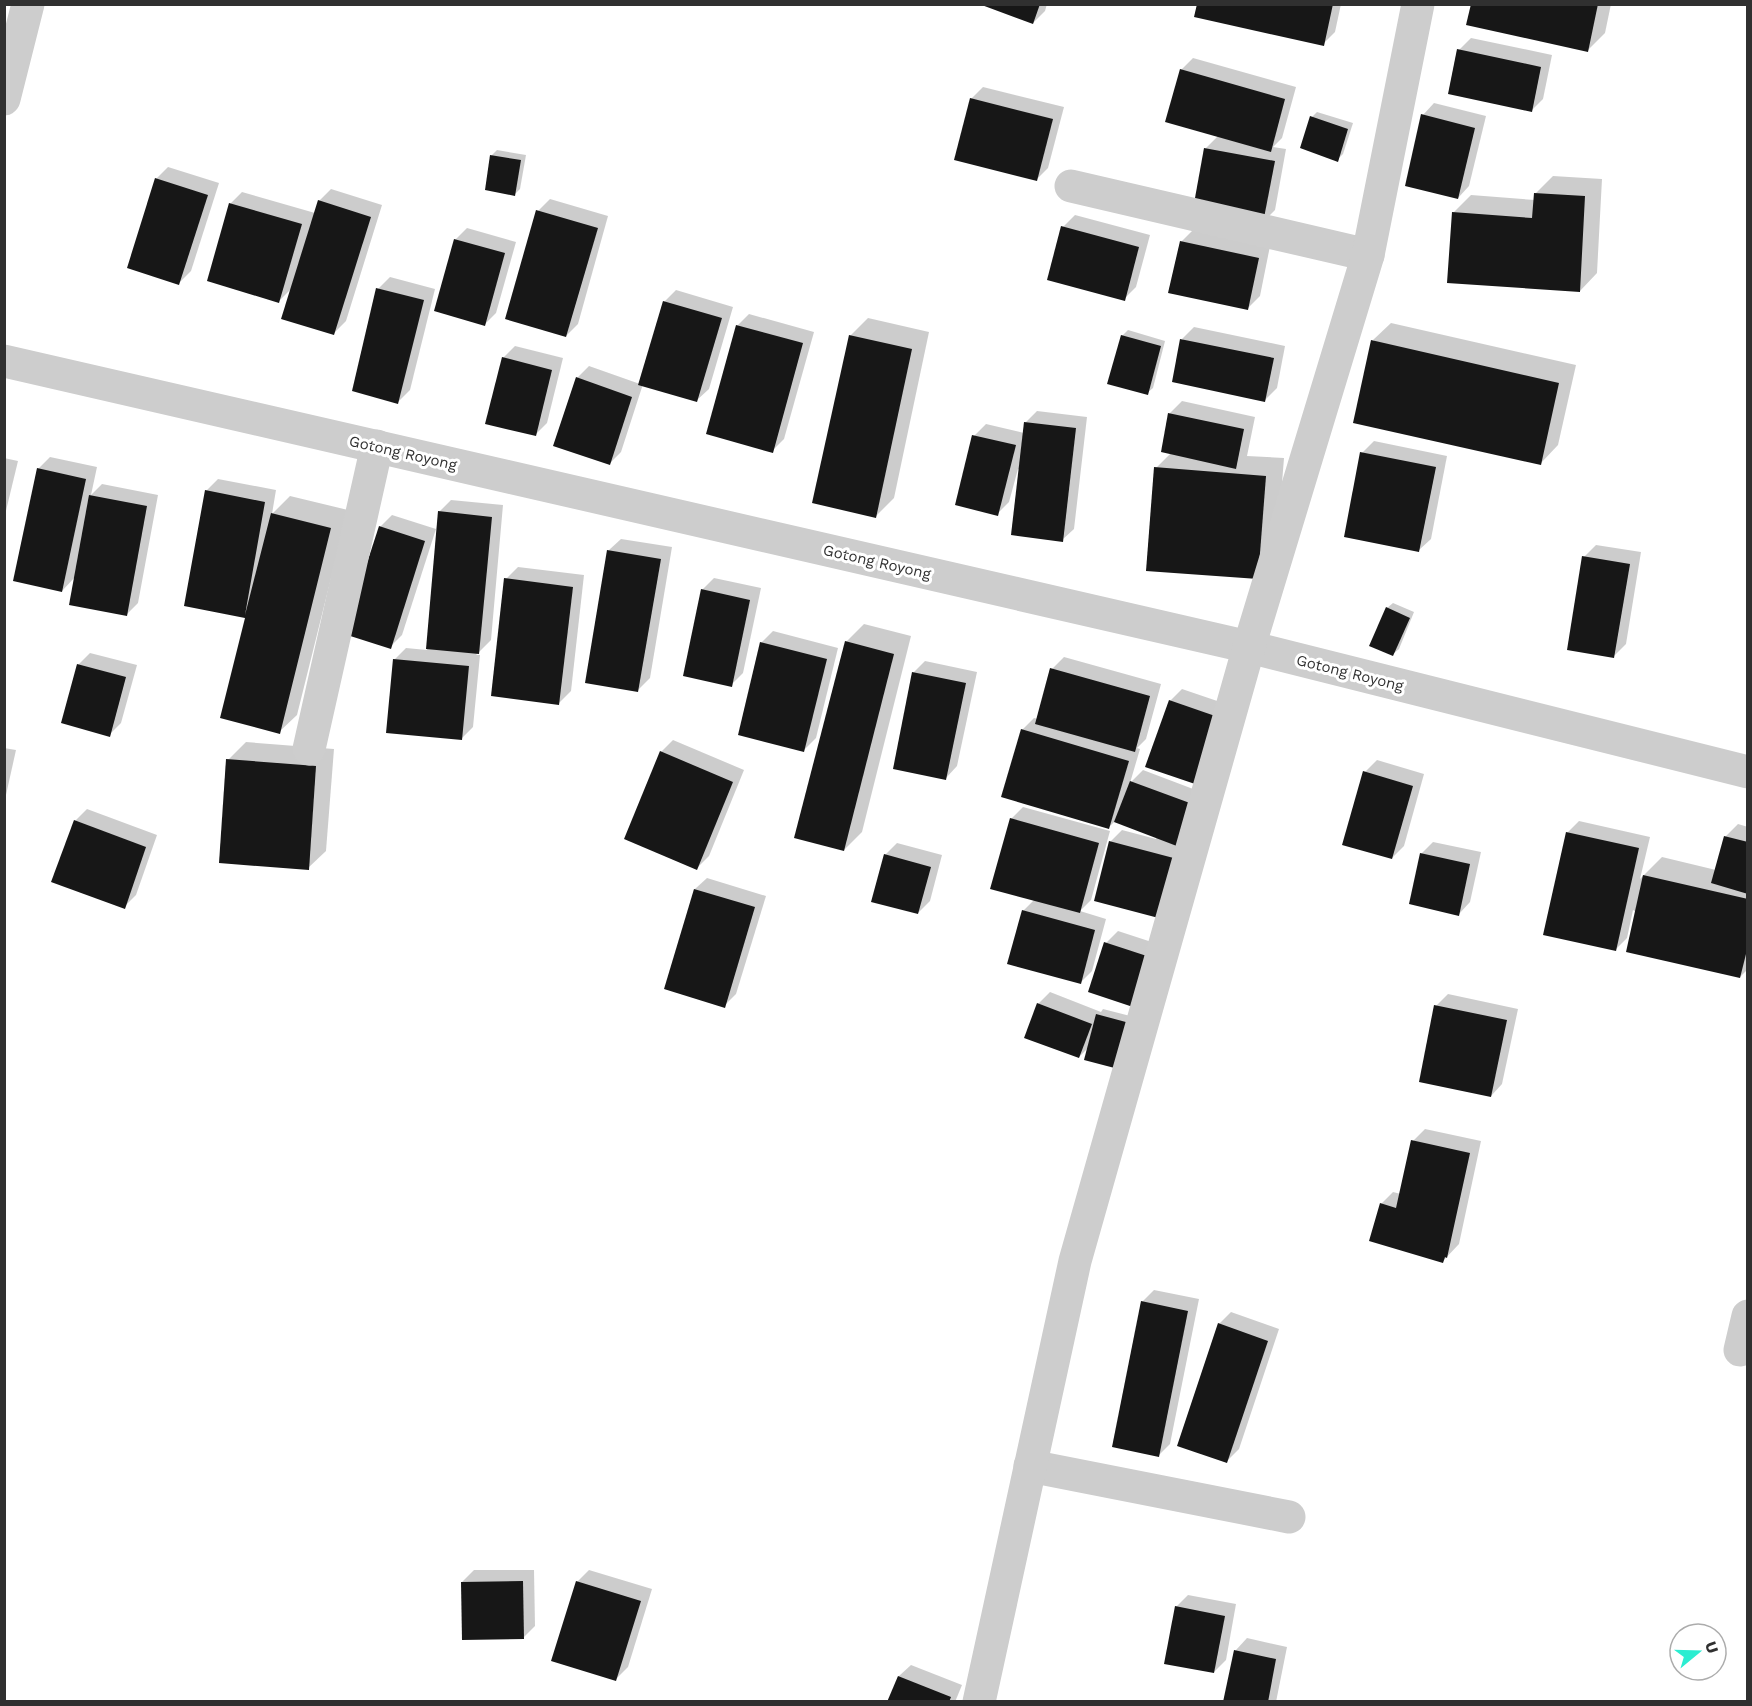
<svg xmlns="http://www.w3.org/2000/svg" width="1752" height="1706" font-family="'Work Sans',sans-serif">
<rect width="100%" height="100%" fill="#fff"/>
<!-- shadow -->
<g fill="#0003">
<polygon points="983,4 1047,4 1045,11 1033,23"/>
<polygon points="1198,4 1341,4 1335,32 1323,44"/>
<polygon points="1472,4 1611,4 1605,33 1587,51"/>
<polygon points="1471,38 1552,55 1543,99 1531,111 1459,50"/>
<polygon points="1193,58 1296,87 1282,138 1273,147 1286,149 1275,210 1263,222 1195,208 1206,148 1219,135 1181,70"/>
<polygon points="983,87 1064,107 1048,168 1036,180 971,99"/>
<polygon points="1434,103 1486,116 1469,186 1458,198 1423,115"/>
<polygon points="1317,112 1353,123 1343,154 1337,160 1312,117"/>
<polygon points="497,150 526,155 520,189 515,194 486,189 492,155"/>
<polygon points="168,167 219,183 191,271 179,283 156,179"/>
<polygon points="1553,176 1602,179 1597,273 1580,291 1453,213 1471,195 1535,200 1535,194"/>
<polygon points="331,189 382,205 346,321 334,333 293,287 279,301 230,204 242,192 315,213 319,201"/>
<polygon points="550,199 608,216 578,324 566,336 538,211"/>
<polygon points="1075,215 1150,235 1136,287 1124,299 1063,227"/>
<polygon points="467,228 516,242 496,313 484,325 455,240"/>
<polygon points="1193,230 1270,246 1260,296 1248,308 1181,242"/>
<polygon points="390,277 435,289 410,390 398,402 378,289"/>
<polygon points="676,290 733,307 709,389 697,400 643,384 621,452 609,464 577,378 589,366 640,384 664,302"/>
<polygon points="749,314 814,332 784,439 772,451 737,326"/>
<polygon points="868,318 929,332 894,498 876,516 850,336"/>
<polygon points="1391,323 1576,365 1558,445 1541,463 1373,340"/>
<polygon points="1194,327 1285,346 1277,388 1265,400 1182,339"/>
<polygon points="1128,330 1165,341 1153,388 1147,393 1122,336"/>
<polygon points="515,346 563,358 547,423 535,435 503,358"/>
<polygon points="1182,401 1255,417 1247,456 1284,458 1276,560 1258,577 1156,468 1171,453 1170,413"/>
<polygon points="1037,411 1087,417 1074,529 1062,540 1020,470 1018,469 1009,502 997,514 974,436 986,424 1024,433 1025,423"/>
<polygon points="1374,441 1447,456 1431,539 1419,550 1362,453"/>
<polygon points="50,457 97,467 91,495 102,484 158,495 138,603 126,615 75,577 62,591 38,469"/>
<polygon points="4,458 18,461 4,519"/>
<polygon points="218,479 276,490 272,514 290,496 348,510 297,715 279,732 248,613 244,616 206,491"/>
<polygon points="451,500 503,505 491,640 476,655 480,655 473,727 461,739 394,660 406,648 427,650 439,512"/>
<polygon points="392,515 436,529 402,635 390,647 380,527"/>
<polygon points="621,539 672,547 650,678 638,690 609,550"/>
<polygon points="1596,545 1641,552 1626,644 1614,656 1584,557"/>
<polygon points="518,567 584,575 571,691 559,703 506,579"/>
<polygon points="714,578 761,588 743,673 731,685 702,590"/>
<polygon points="1393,603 1414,612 1399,649 1393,654 1387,608"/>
<polygon points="864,624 911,636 862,832 844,850 846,642"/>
<polygon points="773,631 838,648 816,738 804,750 761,643"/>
<polygon points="90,653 137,665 121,723 109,735 78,665"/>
<polygon points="1064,657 1161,684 1146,739 1137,748 1140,749 1130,783 1143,770 1209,795 1181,908 1110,842 1122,830 1156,839 1157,837 1115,821 1109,827 1022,730 1034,718 1038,719 1052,669"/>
<polygon points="925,661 977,672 957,766 946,778 913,673"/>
<polygon points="1182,689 1229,705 1206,771 1170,701"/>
<polygon points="673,740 744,770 709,856 697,868 661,752"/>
<polygon points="246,742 334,749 326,851 308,868 228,760"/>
<polygon points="4,748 16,750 4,804"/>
<polygon points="1377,760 1424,774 1404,846 1392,858 1365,772"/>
<polygon points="1023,807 1110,831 1091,900 1080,911 1106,919 1092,971 1080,983 1023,911 1035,899 1011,819"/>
<polygon points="87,809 157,835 136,895 124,907 75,821"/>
<polygon points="1579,821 1650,837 1640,879 1662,857 1716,870 1726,836 1738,824 1748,827 1748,969 1740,977 1633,910 1627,938 1615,950 1567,833"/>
<polygon points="1433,842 1481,852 1470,902 1459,914 1421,854"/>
<polygon points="897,843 942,855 930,901 918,913 885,855"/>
<polygon points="707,878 766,896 736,994 724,1006 695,889"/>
<polygon points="1118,931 1167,947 1090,991 1106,943"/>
<polygon points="1050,992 1101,1012 1103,1009 1142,1019 1090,1046 1079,1057 1038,1004"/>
<polygon points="1448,994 1518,1009 1502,1084 1491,1096 1436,1006"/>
<polygon points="1425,1129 1481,1141 1459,1244 1443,1261 1381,1204 1393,1192 1401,1194 1413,1141"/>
<polygon points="1154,1290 1199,1299 1170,1444 1158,1456 1142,1302"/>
<polygon points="1231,1312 1279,1329 1239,1449 1227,1461 1219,1324"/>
<polygon points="474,1570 534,1570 535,1626 523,1638 462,1582"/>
<polygon points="589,1570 652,1589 628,1667 616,1679 577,1582"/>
<polygon points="1188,1595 1236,1604 1226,1660 1214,1672 1176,1607"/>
<polygon points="1247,1638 1287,1647 1276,1702 1225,1702 1236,1650"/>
<polygon points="911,1665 962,1685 955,1702 889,1702 899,1676"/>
</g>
<!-- building -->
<g fill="#171717">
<polygon points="979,4 1040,4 1033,24"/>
<polygon points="1197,4 1333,4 1324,46 1194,17"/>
<polygon points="1471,4 1598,4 1588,52 1466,25"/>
<polygon points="1457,49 1541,67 1532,112 1448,94"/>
<polygon points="1180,69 1285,99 1271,152 1165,122"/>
<polygon points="970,98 1053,119 1037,181 954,160"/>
<polygon points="1421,114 1475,128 1458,199 1405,186"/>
<polygon points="1310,116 1348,129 1338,162 1300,148"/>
<polygon points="1204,148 1275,161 1263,223 1193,209"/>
<polygon points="490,155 521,160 515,196 485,190"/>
<polygon points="155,178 208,195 179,285 127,268"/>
<polygon points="1534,193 1585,196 1580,292 1447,283 1452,212 1532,218"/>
<polygon points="318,200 371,217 334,335 281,319"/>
<polygon points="229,203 302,224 279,303 207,281"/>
<polygon points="536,210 598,228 566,337 505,319"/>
<polygon points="1061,226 1139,247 1125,301 1047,280"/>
<polygon points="454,239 505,253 485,326 434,311"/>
<polygon points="1180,241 1259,258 1248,310 1168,293"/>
<polygon points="376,288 424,300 398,404 352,391"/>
<polygon points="663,301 722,318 697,402 638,385"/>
<polygon points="736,325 803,343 773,453 706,434"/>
<polygon points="849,335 912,349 876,518 812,503"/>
<polygon points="1121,335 1161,346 1148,395 1107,384"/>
<polygon points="1180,339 1274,358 1265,402 1172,382"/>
<polygon points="1371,340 1559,383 1541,465 1353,423"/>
<polygon points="502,357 552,370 536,436 485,424"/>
<polygon points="576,377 632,397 610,465 553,446"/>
<polygon points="1168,413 1244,429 1236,469 1161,452"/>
<polygon points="1024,422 1076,428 1063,542 1011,535"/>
<polygon points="972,435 1016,445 998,516 955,505"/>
<polygon points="1360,452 1436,467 1419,552 1344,537"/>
<polygon points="1154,467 1266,476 1258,579 1146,571"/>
<polygon points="37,468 86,479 62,592 13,581"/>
<polygon points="205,490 265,502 245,615 271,513 331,528 280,734 220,718 245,618 184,606"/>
<polygon points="89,495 147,506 127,616 69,605"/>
<polygon points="438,511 492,517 479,654 426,649"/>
<polygon points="379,526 425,541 391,649 344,634"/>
<polygon points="607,550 661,559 638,692 585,683"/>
<polygon points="1582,556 1630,564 1614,658 1567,650"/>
<polygon points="504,578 573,587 559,705 491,696"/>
<polygon points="701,589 750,600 732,687 683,676"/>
<polygon points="1386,607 1410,618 1393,656 1369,646"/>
<polygon points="845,641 894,654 844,851 794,838"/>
<polygon points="760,642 827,659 804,752 738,735"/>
<polygon points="393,659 469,666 462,740 386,733"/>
<polygon points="77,664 126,677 110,737 61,723"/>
<polygon points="1050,668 1150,696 1135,752 1035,724"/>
<polygon points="912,672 966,683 946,780 893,769"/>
<polygon points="1169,700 1218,717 1195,784 1145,767"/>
<polygon points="1021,729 1129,761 1109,829 1001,797"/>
<polygon points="660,751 733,782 697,870 624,839"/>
<polygon points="226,759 316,766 309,870 219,863"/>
<polygon points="1363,771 1413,786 1392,859 1342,845"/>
<polygon points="1130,781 1198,806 1182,848 1114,822"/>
<polygon points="1010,818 1099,843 1080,913 990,889"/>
<polygon points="74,820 146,847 125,909 51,882"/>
<polygon points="1566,832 1639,848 1616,951 1543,935"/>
<polygon points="1724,836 1748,842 1748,894 1711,883"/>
<polygon points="1109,841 1185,861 1170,921 1094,901"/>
<polygon points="1420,853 1470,864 1459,916 1409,904"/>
<polygon points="884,854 931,867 918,914 871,902"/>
<polygon points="1643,875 1748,899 1748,946 1740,978 1626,952"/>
<polygon points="694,889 755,907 725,1008 664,989"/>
<polygon points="1022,910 1095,930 1081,984 1007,964"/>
<polygon points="1104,942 1156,959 1139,1009 1088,992"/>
<polygon points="1037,1003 1092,1024 1079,1058 1024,1038"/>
<polygon points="1434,1005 1507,1020 1491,1097 1419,1082"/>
<polygon points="1096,1014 1137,1025 1126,1071 1084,1060"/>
<polygon points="1411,1140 1470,1153 1447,1258 1445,1257 1443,1263 1369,1241 1380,1203 1396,1208"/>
<polygon points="1141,1301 1188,1311 1159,1457 1112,1447"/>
<polygon points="1218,1323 1268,1341 1227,1463 1177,1446"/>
<polygon points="523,1581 524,1639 462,1640 461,1582"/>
<polygon points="576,1581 641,1601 616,1681 551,1661"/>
<polygon points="1175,1606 1225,1616 1214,1673 1164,1664"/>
<polygon points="1234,1650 1276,1659 1268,1702 1223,1702"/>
<polygon points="898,1676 951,1697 949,1702 887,1702"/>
</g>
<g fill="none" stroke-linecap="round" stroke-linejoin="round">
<!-- minor -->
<g stroke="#cdcdcd" stroke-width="33">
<polyline points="4,99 28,4"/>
<polyline points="1071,186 1368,255"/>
<polyline points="4,361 1249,647 1748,772"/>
<polyline points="309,749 377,446"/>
<polyline points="1740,1350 1748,1316"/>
<polyline points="1030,1466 1289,1517"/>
<polyline points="979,1702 1075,1261 1249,647 1368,255 1418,4"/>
</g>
</g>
<g text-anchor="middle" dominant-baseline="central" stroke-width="6" stroke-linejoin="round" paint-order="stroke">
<!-- street labels -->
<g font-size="15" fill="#303030" stroke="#fff">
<text transform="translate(403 453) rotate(13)">Gotong Royong</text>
<text transform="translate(877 562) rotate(13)">Gotong Royong</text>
<text transform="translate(1350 673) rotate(14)">Gotong Royong</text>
</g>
</g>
<!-- border -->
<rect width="1752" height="1706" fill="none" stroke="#303030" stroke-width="12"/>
<!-- north arrow -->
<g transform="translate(1698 1652) rotate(71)"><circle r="28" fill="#ffffff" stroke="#acacac" stroke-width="1.5"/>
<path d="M0-4.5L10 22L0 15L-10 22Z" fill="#2cedd1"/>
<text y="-9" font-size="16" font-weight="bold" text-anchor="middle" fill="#303030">U</text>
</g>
</svg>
